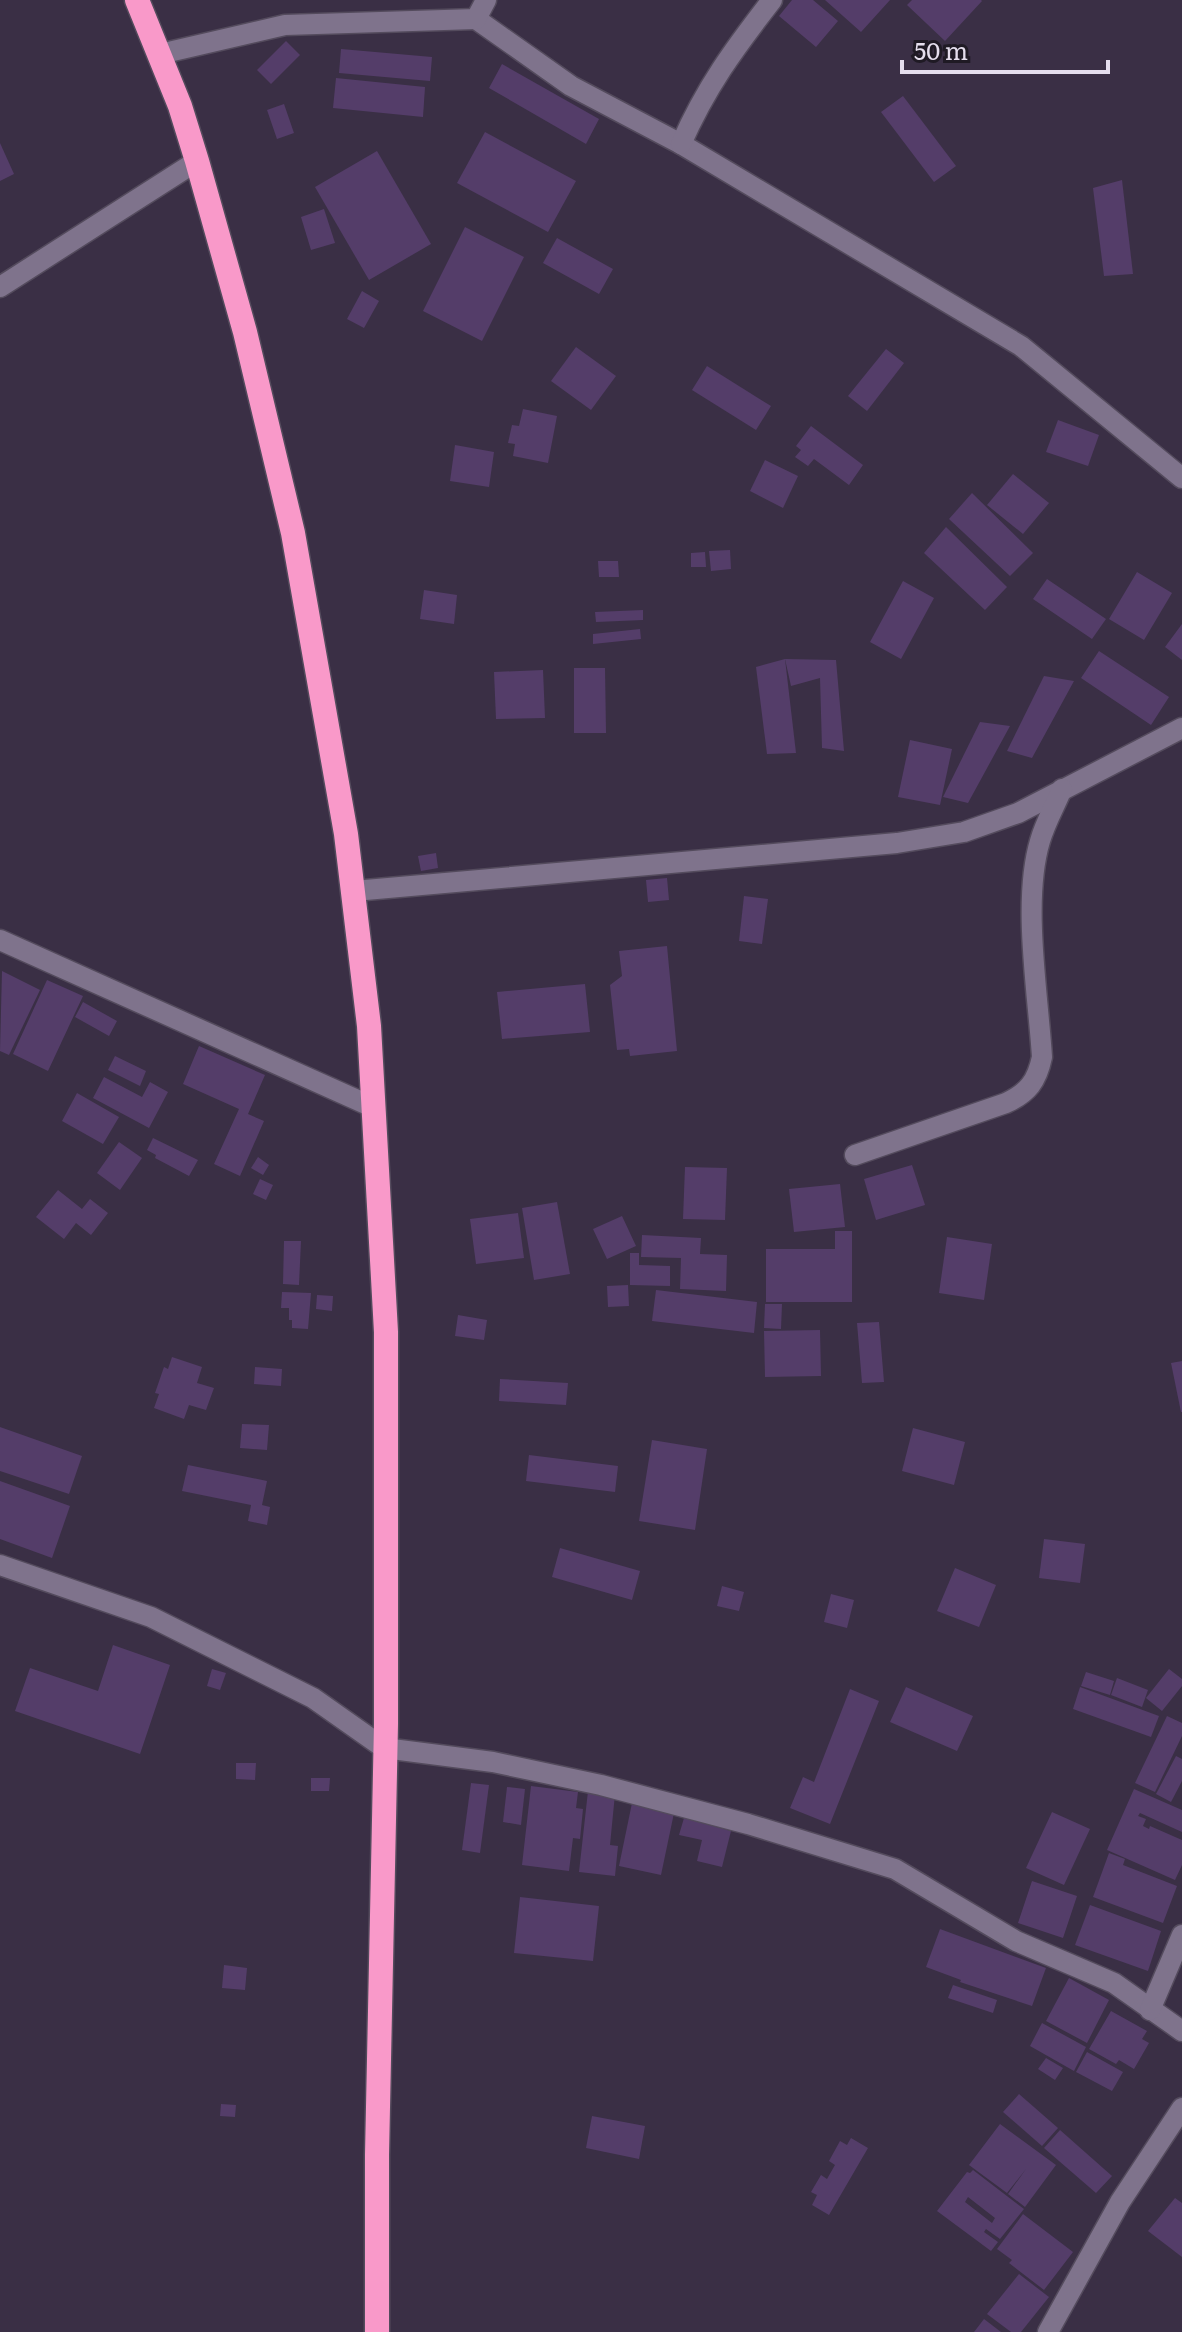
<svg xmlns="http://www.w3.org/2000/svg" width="1182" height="2332" font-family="Literata,serif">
<rect width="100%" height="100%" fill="#3a2f45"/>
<!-- building -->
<g fill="#543d69" fill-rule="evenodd">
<polygon points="792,0 813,0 838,21 816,47 779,16"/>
<polygon points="825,0 890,0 861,32"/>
<polygon points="912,0 981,0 982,1 945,41 907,5"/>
<polygon points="286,41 300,55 271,84 257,70"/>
<polygon points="341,49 432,57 430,81 339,73"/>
<polygon points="502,64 599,119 586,144 489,88"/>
<polygon points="336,78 425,87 423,117 333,108"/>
<polygon points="903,96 956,166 934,182 881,112"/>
<polygon points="284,104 294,133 277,139 267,110"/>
<polygon points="485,132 576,181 548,232 457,183"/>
<polygon points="0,143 14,174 0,181"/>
<polygon points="377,151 431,244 369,280 315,187"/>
<polygon points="1122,180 1133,274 1104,276 1093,188"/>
<polygon points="324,209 335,243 311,250 301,217"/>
<polygon points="465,227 524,257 482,341 423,311"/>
<polygon points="557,238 613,269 599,294 543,263"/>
<polygon points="362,291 379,301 364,328 347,319"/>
<polygon points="576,347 616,376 591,410 551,381"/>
<polygon points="886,349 904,363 867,411 848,396"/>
<polygon points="707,366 771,406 756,430 692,390"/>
<polygon points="523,409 557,416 548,463 513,456 515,444 508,443 512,425 519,426"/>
<polygon points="1058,420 1099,435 1088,466 1046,452"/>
<polygon points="811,426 863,465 849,485 814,459 808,466 795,457 801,450 796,446"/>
<polygon points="455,445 494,452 489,487 450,481"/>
<polygon points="765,460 798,476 783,508 750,491"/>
<polygon points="1013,474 1049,503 1023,534 987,505"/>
<polygon points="972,493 1033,553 1010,576 949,519"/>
<polygon points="946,527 1007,587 985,610 924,553"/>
<polygon points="730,550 731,569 711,571 709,551"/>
<polygon points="705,552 706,567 691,567 691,553"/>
<polygon points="598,561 618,561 619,577 599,577"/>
<polygon points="1137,572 1172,593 1144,640 1109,619"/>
<polygon points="1047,579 1106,619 1092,639 1033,599"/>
<polygon points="903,581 934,598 901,659 870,642"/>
<polygon points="424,590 457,595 454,624 420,619"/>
<polygon points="643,610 643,620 596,622 595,612"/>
<polygon points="1182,624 1182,660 1165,647"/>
<polygon points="640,629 641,639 593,644 593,634"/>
<polygon points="1099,651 1169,697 1151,725 1081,678"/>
<polygon points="785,659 836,660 844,751 822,748 820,678 791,686"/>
<polygon points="785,659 796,753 767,754 756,667"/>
<polygon points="574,668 605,668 606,733 574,733"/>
<polygon points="543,670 545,718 496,719 494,672"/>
<polygon points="1044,676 1074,681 1032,758 1007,751"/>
<polygon points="980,722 1010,726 968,803 943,797"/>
<polygon points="910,740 952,749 940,805 898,797"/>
<polygon points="436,853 438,868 421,871 418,856"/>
<polygon points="667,878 669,900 648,902 646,880"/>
<polygon points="744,896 768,899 762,944 739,941"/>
<polygon points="667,946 677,1051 630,1056 629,1049 617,1050 610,985 622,976 619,951"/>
<polygon points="2,971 40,990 9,1055 0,1051"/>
<polygon points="47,980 83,996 48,1071 13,1054"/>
<polygon points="585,984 590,1032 502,1039 497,992"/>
<polygon points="83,1002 117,1021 109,1036 75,1017"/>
<polygon points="199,1046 265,1075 248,1114 264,1121 240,1176 214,1164 239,1109 183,1084"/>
<polygon points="115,1056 146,1071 140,1086 108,1070"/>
<polygon points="104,1077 142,1097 150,1082 168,1092 149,1128 93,1098"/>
<polygon points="77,1093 119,1117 103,1144 62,1121"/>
<polygon points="153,1138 198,1160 189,1176 155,1158 156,1155 147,1150"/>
<polygon points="119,1142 142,1158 120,1190 97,1173"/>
<polygon points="258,1157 269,1165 263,1175 251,1168"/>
<polygon points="912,1165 925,1205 876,1220 864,1179"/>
<polygon points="685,1167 727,1168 725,1220 683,1219"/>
<polygon points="260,1179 273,1185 266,1200 253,1194"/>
<polygon points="840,1184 845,1227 794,1232 789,1189"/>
<polygon points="58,1190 82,1209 90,1199 108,1213 91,1235 76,1223 64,1239 36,1217"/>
<polygon points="557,1202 570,1274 534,1280 522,1208"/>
<polygon points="518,1213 524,1258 476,1264 470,1219"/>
<polygon points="622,1216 636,1246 607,1259 593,1229"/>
<polygon points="835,1231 852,1231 852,1302 766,1302 766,1249 835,1249"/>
<polygon points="642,1235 701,1238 700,1254 727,1255 726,1291 680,1289 681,1258 641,1257"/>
<polygon points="947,1237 992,1244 984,1300 939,1293"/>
<polygon points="284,1241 301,1241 299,1285 283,1284"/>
<polygon points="630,1253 639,1253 639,1265 670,1266 670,1286 630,1285"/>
<polygon points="628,1285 629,1306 608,1307 607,1286"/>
<polygon points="656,1290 757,1302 754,1333 652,1321"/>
<polygon points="282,1292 311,1293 308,1329 292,1328 292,1320 289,1320 289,1308 281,1308"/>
<polygon points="317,1295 333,1296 332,1311 316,1309"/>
<polygon points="765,1304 782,1304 781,1329 764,1328"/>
<polygon points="458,1315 487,1320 484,1340 455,1336"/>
<polygon points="879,1322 884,1382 862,1383 857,1323"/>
<polygon points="820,1330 821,1376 765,1377 764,1331"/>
<polygon points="172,1357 202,1367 197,1383 214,1388 206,1410 189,1405 184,1419 154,1408 159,1394 155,1393 164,1367 168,1369"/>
<polygon points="1182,1361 1182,1412 1181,1412 1171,1363"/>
<polygon points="255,1367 282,1369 281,1386 254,1384"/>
<polygon points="500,1379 568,1383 566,1405 499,1401"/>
<polygon points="242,1424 269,1425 267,1450 240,1448"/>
<polygon points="0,1427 82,1456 69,1494 0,1471"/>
<polygon points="913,1428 965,1442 954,1485 902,1471"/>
<polygon points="652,1440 707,1449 695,1530 639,1521"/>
<polygon points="529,1455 618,1466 615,1492 526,1481"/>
<polygon points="188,1465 267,1481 262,1505 270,1507 267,1525 248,1521 251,1505 182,1491"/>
<polygon points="0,1481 70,1506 52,1558 0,1539"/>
<polygon points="1044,1539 1085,1544 1080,1583 1039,1578"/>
<polygon points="560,1548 640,1571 632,1600 552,1577"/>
<polygon points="955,1568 996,1585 979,1627 937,1611"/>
<polygon points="722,1586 744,1592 739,1611 717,1606"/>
<polygon points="831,1594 854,1600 847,1628 824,1622"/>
<polygon points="113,1645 170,1665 140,1754 15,1711 30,1668 98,1691"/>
<polygon points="212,1669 226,1673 220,1690 207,1686"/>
<polygon points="1169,1669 1182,1679 1182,1686 1162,1711 1146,1698"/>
<polygon points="1086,1672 1114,1681 1110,1695 1081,1686"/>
<polygon points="1117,1678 1148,1690 1142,1707 1111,1695"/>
<polygon points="906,1687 973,1716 957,1751 890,1722"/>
<polygon points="1080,1687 1159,1716 1151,1737 1073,1709"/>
<polygon points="850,1689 879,1701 830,1824 790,1808 803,1777 814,1782"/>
<polygon points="1167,1716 1182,1723 1182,1736 1155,1792 1135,1783"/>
<polygon points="1176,1756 1182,1759 1182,1781 1171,1802 1156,1794"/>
<polygon points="236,1763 256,1763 255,1780 236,1779"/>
<polygon points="311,1778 330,1778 329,1791 311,1791"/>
<polygon points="471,1783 489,1785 480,1853 462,1850"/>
<polygon points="531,1786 578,1792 576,1808 583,1809 580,1839 573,1838 569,1871 522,1865"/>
<polygon points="507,1787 525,1789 521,1825 503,1822"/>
<polygon points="1134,1789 1182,1810 1182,1832 1140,1813 1138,1816 1146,1819 1143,1826 1149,1829 1150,1826 1182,1840 1182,1865 1175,1880 1107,1850"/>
<polygon points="588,1791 615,1794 610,1845 618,1846 615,1876 579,1872"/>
<polygon points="632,1803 674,1813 661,1875 619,1866"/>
<polygon points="1052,1812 1090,1829 1064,1885 1026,1868"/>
<polygon points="684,1818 731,1831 722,1867 697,1861 702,1840 679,1835"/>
<polygon points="1109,1853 1125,1859 1123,1865 1177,1886 1163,1923 1093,1897"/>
<polygon points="1032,1881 1077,1896 1063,1938 1018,1923"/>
<polygon points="520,1897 599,1906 593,1961 514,1953"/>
<polygon points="1090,1905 1161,1931 1148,1971 1075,1945"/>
<polygon points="940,1929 1046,1968 1032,2006 960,1982 961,1980 926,1967"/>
<polygon points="224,1965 247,1968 245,1990 222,1988"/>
<polygon points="1069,1978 1109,2000 1087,2043 1046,2021"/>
<polygon points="953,1985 997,2000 993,2013 948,1998"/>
<polygon points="1111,2011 1147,2031 1142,2039 1149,2043 1134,2069 1119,2060 1116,2064 1089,2049"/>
<polygon points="1042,2023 1086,2047 1074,2071 1030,2046"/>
<polygon points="1087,2052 1123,2072 1112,2091 1076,2072"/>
<polygon points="1046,2058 1063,2068 1055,2080 1038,2069"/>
<polygon points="1019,2094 1058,2128 1042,2146 1003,2112"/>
<polygon points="221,2104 236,2105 235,2117 220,2116"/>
<polygon points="592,2116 645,2126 639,2159 586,2148"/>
<polygon points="1000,2124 1056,2165 1025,2207 1008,2194 1026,2169 1007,2193 969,2165"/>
<polygon points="1060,2130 1112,2176 1096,2193 1044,2148"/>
<polygon points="851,2138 868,2148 829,2215 812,2205 817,2195 811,2192 821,2175 827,2179 835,2165 829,2161 840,2141 847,2145"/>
<path d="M973 2170 1024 2209 1000 2239 986 2229 984 2232 998 2242 991 2251 937 2211 967 2172 970 2173ZM968 2197 995 2218 992 2223 965 2202Z"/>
<polygon points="1175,2198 1182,2203 1182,2257 1148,2231"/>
<polygon points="1023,2214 1073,2252 1044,2290 1009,2263 1012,2260 997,2249"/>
<polygon points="1019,2274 1049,2297 1021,2332 1011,2332 987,2314"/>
<polygon points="984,2319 1001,2332 974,2332"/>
</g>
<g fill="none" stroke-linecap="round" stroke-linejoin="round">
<!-- street casing -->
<g stroke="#544b5d" stroke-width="23">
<g id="street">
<polyline points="476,19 571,86 681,144 1021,346 1182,478"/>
<polyline points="160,54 285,25 476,19 486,0"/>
<path d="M681 144C706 87 734 49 772 0"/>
<polyline points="0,287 197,161"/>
<polyline points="354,891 897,843 964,832 1018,813 1182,728"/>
<polyline points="0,940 375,1108"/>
<path d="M855 1155 1006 1103C1028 1093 1037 1081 1042 1057 1038 993 1022 901 1040 841 1045 823 1055 806 1062 789"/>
<polyline points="0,1565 151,1617 313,1698 384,1748 493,1762 601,1785 748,1824 895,1869 1016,1941 1114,1983 1182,2031"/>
<polyline points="1150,2010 1182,1935"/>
<polyline points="1048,2332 1120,2202 1182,2108"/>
</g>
</g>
<!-- highway casing -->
<g stroke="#544b5d" stroke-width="27">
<polyline id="highway" points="137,0 180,106 197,161 245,332 293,533 346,834 369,1026 386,1332 386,1724 377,2155 377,2332"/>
</g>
<!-- street -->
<use href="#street" stroke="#7f738c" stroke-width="20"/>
<!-- highway -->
<use href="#highway" stroke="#f999c9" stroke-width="24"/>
</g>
<!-- scale -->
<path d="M902 60v12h206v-12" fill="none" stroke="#e5deed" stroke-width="4"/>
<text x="914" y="60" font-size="24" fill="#e5deed" stroke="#1f1a24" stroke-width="6" paint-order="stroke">50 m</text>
</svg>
